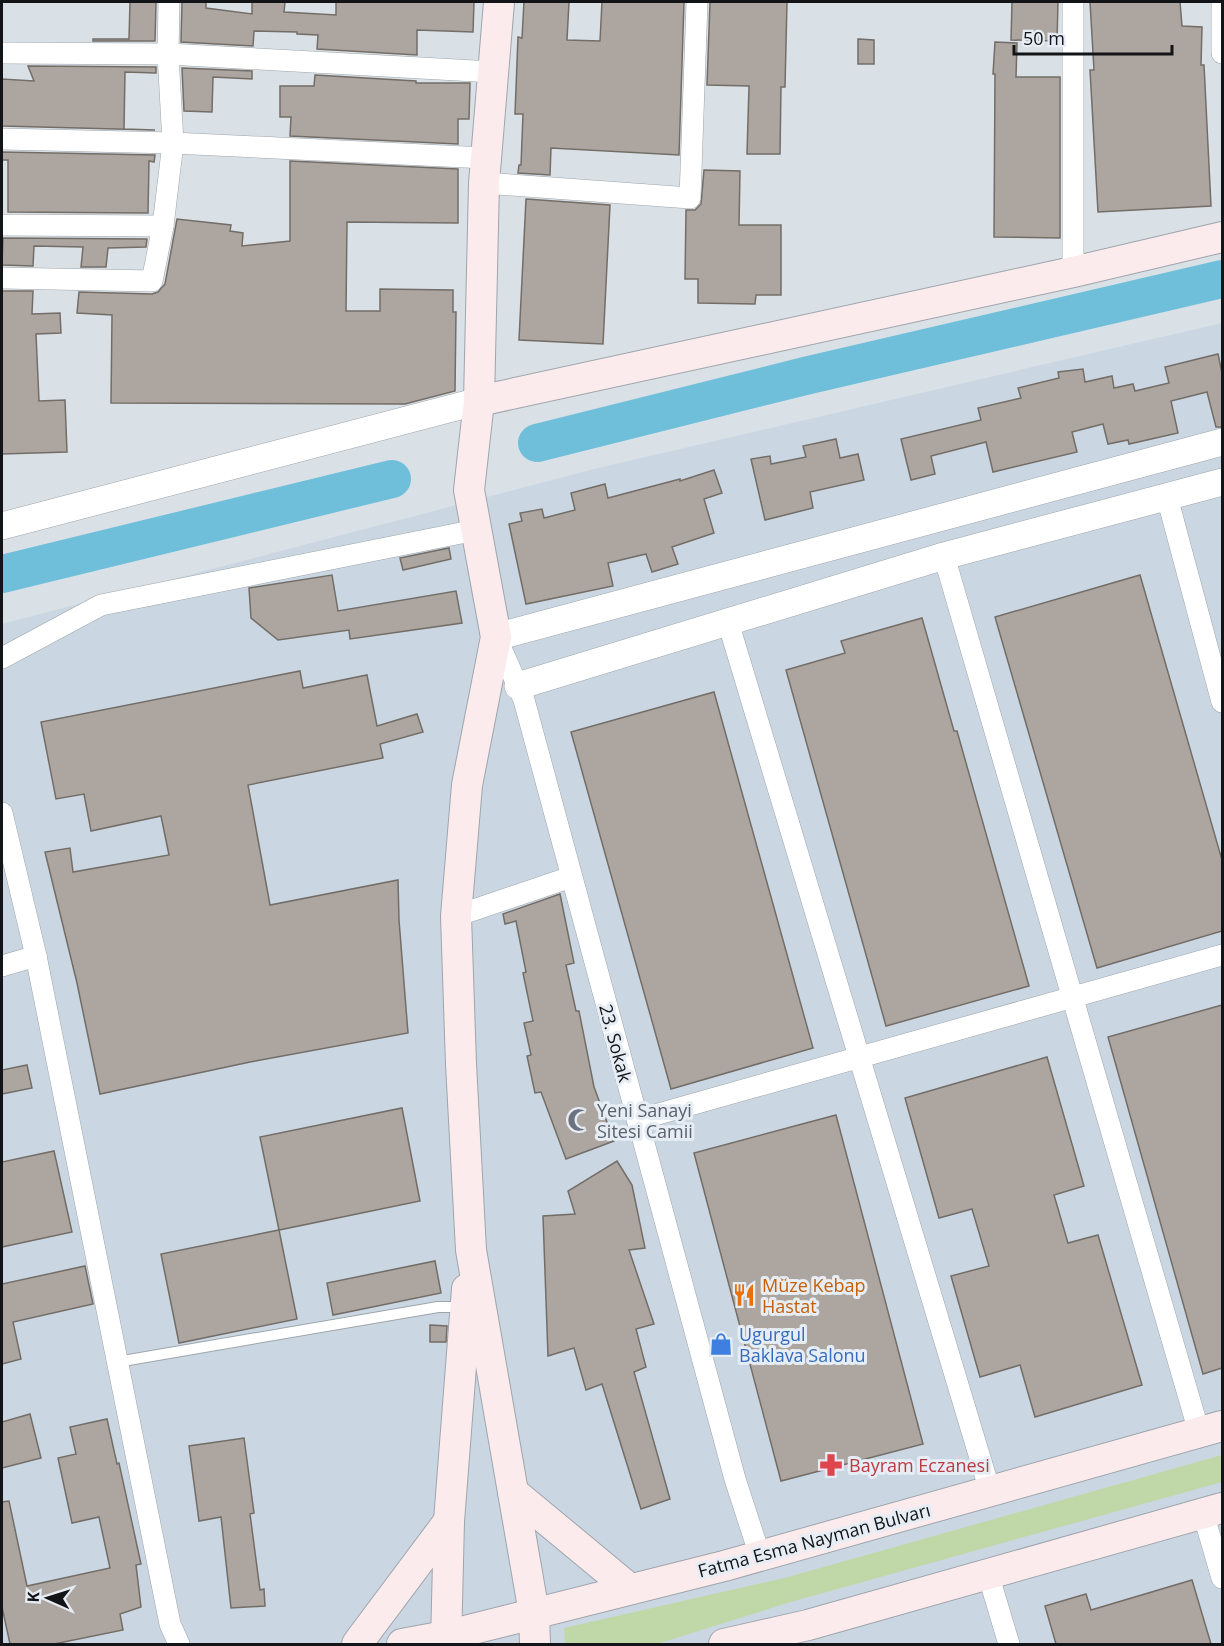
<svg xmlns="http://www.w3.org/2000/svg" width="1224" height="1646" font-family="'Open Sans',sans-serif">
<rect width="100%" height="100%" fill="#d9e0e6"/>
<!-- built -->
<polygon fill="#cad7e3" points="1222,323 1222,1644 2,1644 2,624 598,468"/>
<!-- green -->
<polygon fill="#c0d8a7" points="1222,1455 1222,1482 791,1602 657,1644 565,1644 564,1628 788,1577"/>
<g fill="none" stroke-linecap="round" stroke-linejoin="round">
<!-- river -->
<g stroke="#6fbfda" stroke-width="38">
<polyline points="537,443 805,376 1222,279"/>
<polyline points="2,574 392,479"/>
</g>
</g>
<!-- building -->
<g fill="#ada6a0" stroke="#736d67" stroke-width="1.5">
<polygon points="130,2 156,2 155,41 93,41 93,39 129,39"/>
<polygon points="182,2 206,2 206,8 252,14 252,2 285,2 284,12 336,15 336,2 474,2 473,32 417,30 417,55 317,49 318,35 297,34 297,32 254,31 253,46 181,42"/>
<polygon points="524,2 569,2 567,40 600,41 602,2 684,2 679,155 551,148 550,175 518,173 519,165 521,165 523,114 515,114 518,37 522,38"/>
<polygon points="710,2 787,2 785,87 781,87 780,154 747,154 749,86 707,85"/>
<polygon points="1012,2 1058,2 1057,41 1011,40"/>
<polygon points="1090,2 1180,2 1182,26 1202,27 1201,65 1204,65 1211,206 1098,212 1090,70 1094,70"/>
<polygon points="858,39 874,40 874,64 858,64"/>
<polygon points="995,42 1017,43 1016,77 1060,77 1060,238 994,237 995,74 993,74"/>
<polygon points="28,66 156,67 156,73 125,72 124,129 155,130 2,126 2,79 34,81"/>
<polygon points="182,68 252,71 252,79 213,77 212,112 184,111"/>
<polygon points="315,75 416,81 416,83 470,83 469,119 458,119 458,144 290,136 291,117 280,117 280,86 314,86"/>
<polygon points="2,152 155,155 154,162 149,161 148,213 8,212 8,160 2,160"/>
<polygon points="290,161 458,169 458,223 347,222 346,311 380,311 380,289 453,290 453,312 456,312 455,391 405,404 111,403 112,315 77,313 79,292 152,294 158,292 165,284 177,219 231,225 230,231 243,233 242,246 290,241"/>
<polygon points="704,170 740,171 739,225 781,225 781,295 756,295 755,304 698,303 698,279 685,279 686,210 695,210 701,204"/>
<polygon points="526,199 610,205 603,344 519,340"/>
<polygon points="3,238 147,239 146,247 108,248 106,267 81,267 83,247 34,246 33,266 2,265"/>
<polygon points="2,291 33,291 32,314 60,313 61,333 36,334 39,401 65,400 67,452 2,454"/>
<polygon points="1218,354 1222,373 1222,427 1216,427 1207,392 1171,401 1178,433 1129,444 1128,440 1108,444 1103,424 1072,432 1077,452 993,472 986,442 931,456 935,474 911,480 901,439 981,420 978,408 1021,398 1018,388 1059,378 1058,372 1083,369 1085,382 1112,376 1114,388 1133,384 1135,391 1169,383 1165,367"/>
<polygon points="836,439 840,458 858,454 864,480 810,492 813,508 765,520 751,459 770,456 771,464 806,457 803,446"/>
<polygon points="714,470 722,493 704,499 714,533 672,547 678,564 652,572 646,554 608,563 613,586 526,604 509,524 522,521 520,513 542,509 544,518 575,510 571,493 605,484 608,498 680,479 680,481"/>
<polygon points="449,548 451,559 403,570 400,558"/>
<polygon points="332,575 338,611 456,591 462,623 350,639 349,630 278,640 251,618 249,588"/>
<polygon points="1140,575 1222,860 1222,931 1097,968 995,617"/>
<polygon points="922,618 954,731 957,731 1029,986 886,1026 786,670 845,653 841,641"/>
<polygon points="300,671 303,688 367,675 377,726 417,714 423,732 380,744 383,758 248,785 270,905 398,880 399,920 408,1033 250,1062 100,1094 77,983 45,852 70,848 73,872 169,855 161,816 91,831 84,794 56,799 41,722"/>
<polygon points="714,692 813,1048 671,1089 571,732"/>
<polygon points="560,894 574,963 566,965 576,1011 579,1011 594,1087 614,1141 566,1159 541,1092 535,1093 527,1056 531,1055 524,1023 533,1021 523,973 526,972 516,921 505,924 503,914"/>
<polygon points="1222,1005 1222,1368 1203,1374 1108,1037"/>
<polygon points="1047,1057 1084,1186 1054,1195 1068,1243 1098,1235 1142,1385 1035,1417 1020,1365 980,1377 951,1276 989,1266 972,1209 939,1218 905,1098"/>
<polygon points="27,1065 32,1088 2,1094 2,1070"/>
<polygon points="402,1108 420,1201 279,1230 260,1137"/>
<polygon points="836,1115 923,1444 781,1481 694,1153"/>
<polygon points="54,1151 72,1232 2,1247 2,1162"/>
<polygon points="617,1161 632,1185 645,1248 629,1250 654,1324 636,1329 646,1367 634,1372 670,1499 641,1509 602,1384 586,1390 574,1348 548,1356 543,1216 575,1214 568,1191"/>
<polygon points="279,1230 297,1319 179,1343 161,1254"/>
<polygon points="435,1261 441,1293 333,1315 327,1283"/>
<polygon points="85,1266 93,1304 13,1322 21,1359 2,1364 2,1284"/>
<polygon points="430,1325 447,1326 446,1342 430,1342"/>
<polygon points="30,1414 41,1458 2,1468 2,1422"/>
<polygon points="107,1419 117,1464 119,1463 141,1564 136,1565 141,1607 120,1614 123,1630 54,1644 10,1644 2,1607 2,1502 9,1501 27,1586 110,1568 99,1517 72,1523 58,1458 76,1454 70,1427"/>
<polygon points="244,1438 254,1513 250,1514 260,1590 264,1589 265,1606 231,1608 221,1517 199,1521 189,1446"/>
<polygon points="1192,1580 1211,1644 1056,1644 1045,1606 1086,1594 1091,1610"/>
</g>
<g fill="none" stroke-linecap="round" stroke-linejoin="round">
<!-- service casing -->
<g stroke="#9ea5ab" stroke-width="12">
<polyline id="service" points="117,1362 438,1307 465,1307"/>
</g>
<!-- minor casing -->
<g stroke="#9ea5ab" stroke-width="22">
<g id="minor">
<polyline points="1073,2 1073,272"/>
<polyline points="1222,2 1222,53"/>
<polyline points="2,53 168,54 493,72"/>
<polyline points="2,139 173,143 486,158"/>
<polyline points="484,183 690,198 697,2"/>
<polyline points="2,225 163,226"/>
<polyline points="2,278 152,281 163,226 173,143 168,54 169,2"/>
<polyline points="1167,497 1222,702"/>
<polyline points="944,556 1199,1432"/>
<polyline points="728,622 990,1491"/>
<polyline points="496,637 524,700 735,1479 760,1556"/>
<polyline points="2,658 101,605 476,530"/>
<polyline points="2,813 36,956 170,1624 179,1644"/>
<polyline points="456,916 571,877"/>
<polyline points="2,966 36,956"/>
<polyline points="637,1120 1222,955"/>
<polyline points="1203,1513 1222,1578"/>
<polyline points="988,1574 1009,1644"/>
</g>
</g>
<!-- tertiary casing -->
<g stroke="#9ea5ab" stroke-width="28">
<g id="tertiary">
<polyline points="2,526 479,401"/>
<polyline points="496,637 1222,442"/>
<polyline points="518,686 944,556 1222,482"/>
</g>
</g>
<!-- secondary casing -->
<g stroke="#9ea5ab" stroke-width="32">
<g id="secondary">
<polyline points="499,2 484,183 479,401 469,490 496,637 467,785 456,916 461,1064 471,1250 534,1613 535,1644"/>
<polyline points="479,401 1073,272 1222,237"/>
<polyline points="513,1492 630,1589"/>
<polyline points="357,1644 449,1521"/>
<polyline points="402,1644 445,1636 724,1566 1222,1426"/>
<polyline points="446,1644 449,1521 467,1289"/>
<polyline points="724,1644 808,1625 1222,1508"/>
</g>
</g>
<!-- service -->
<use href="#service" stroke="#fff" stroke-width="10"/>
<!-- minor -->
<use href="#minor" stroke="#fff" stroke-width="21"/>
<!-- tertiary -->
<use href="#tertiary" stroke="#fff" stroke-width="27"/>
<!-- secondary -->
<use href="#secondary" stroke="#fcebed" stroke-width="30"/>
</g>
<!-- icons -->
<defs>
<g id="mosque-bare" transform="scale(1.8)"><path d="M3.5-4.9A6 6 0 1 0 3.5 4.9A5 5 0 1 1 3.5-4.9Z" fill="#6b7280" stroke="#e6edf4" stroke-width="2.5" paint-order="stroke"/></g>
<g id="restaurant-bare" transform="scale(1.8)"><path d="M-5-6h1v4h1v-4h1v4h1v-4h1v5L-1.5 .5V6h-2V.5L-5-1ZM5-6V6H3V1.5H1.5Q1.5-4 5-6Z" fill="#e8710a" stroke="#e6edf4" stroke-width="2.5" paint-order="stroke"/></g>
<g id="shop-bare" transform="scale(1.8)"><path d="M-5-2.5h2.3a2.7 3.5 0 0 1 5.4 0H5L5.5 6h-11ZM-1.5-2.5h3a1.5 2.3 0 0 0-3 0Z" fill="#3f7fe0" stroke="#e6edf4" stroke-width="2.5" paint-order="stroke"/></g>
<g id="pharmacy-bare" transform="scale(1.8)"><path d="M-2-6h4v4h4v4h-4v4h-4v-4h-4v-4h4Z" fill="#e0444e" stroke="#e6edf4" stroke-width="2.5" paint-order="stroke"/></g>
</defs>
<g fill-rule="evenodd">
<use href="#mosque-bare" x="579" y="1120"/>
<use href="#restaurant-bare" x="744" y="1295"/>
<use href="#shop-bare" x="721" y="1344"/>
<use href="#pharmacy-bare" x="831" y="1465"/>
</g>
<g text-anchor="middle" dominant-baseline="central" stroke-width="6" stroke-linejoin="round" paint-order="stroke">
<!-- street labels -->
<g font-size="18" fill="#121417" stroke="#e6edf4">
<text transform="translate(616 1043) rotate(75)">23. Sokak</text>
<text transform="translate(814 1540) rotate(-15)">Fatma Esma Nayman Bulvarı</text>
</g>
<!-- worship labels -->
<g font-size="18" fill="#5b616d" stroke="#e6edf4" text-anchor="start">
<text x="597" y="1110">Yeni Sanayi<tspan x="597" dy="21">Sitesi Camii</tspan></text>
</g>
<!-- food labels -->
<g font-size="18" fill="#c56008" stroke="#e6edf4" text-anchor="start">
<text x="762" y="1285">Müze Kebap<tspan x="762" dy="21">Hastat</tspan></text>
</g>
<!-- shop labels -->
<g font-size="18" fill="#366cbe" stroke="#e6edf4" text-anchor="start">
<text x="739" y="1334">Ugurgul<tspan x="739" dy="21">Baklava Salonu</tspan></text>
</g>
<!-- health labels -->
<g font-size="18" fill="#be3a42" stroke="#e6edf4" text-anchor="start">
<text x="849" y="1465">Bayram Eczanesi</text>
</g>
</g>
<!-- border -->
<rect width="1224" height="1646" fill="none" stroke="#121417" stroke-width="6"/>
<!-- north arrow -->
<g transform="translate(48 1598) rotate(273)" stroke="#e6edf4" stroke-width="4.5" paint-order="stroke">
<path d="M0-4.5L10 22L0 15L-10 22Z" fill="#121417"/>
<text y="-9" font-size="16" font-weight="bold" text-anchor="middle" fill="#121417">K</text>
</g>
<!-- scale -->
<path d="M1014 45v9h158v-9" fill="none" stroke="#121417" stroke-width="3"/>
<text x="1023" y="45" font-size="18" fill="#121417" stroke="#e6edf4" stroke-width="4.5" paint-order="stroke">50 m</text>
</svg>
